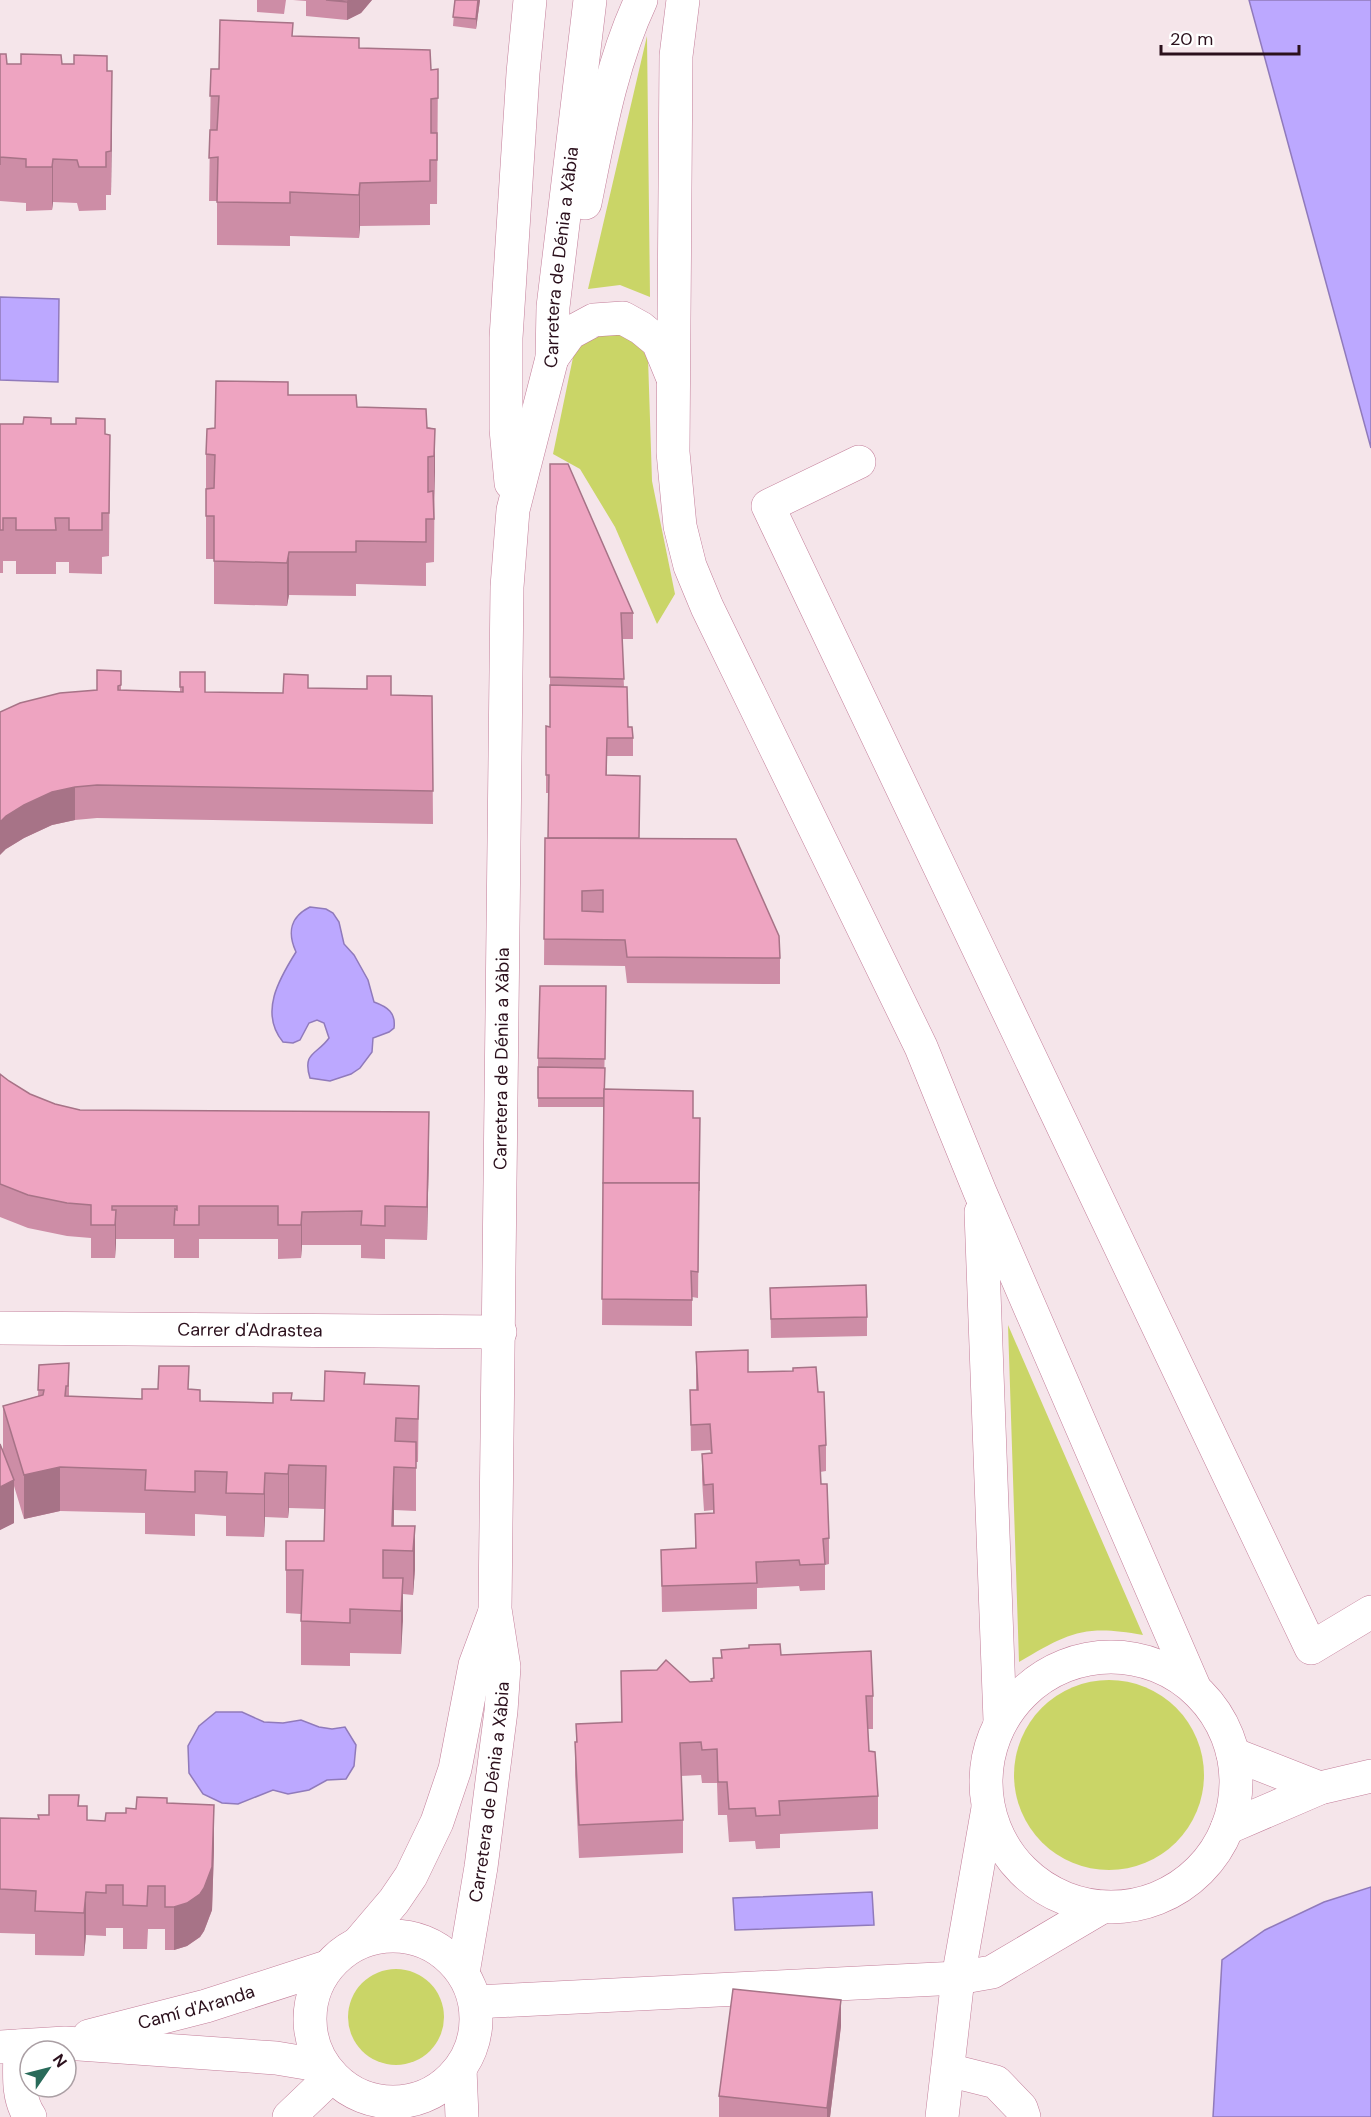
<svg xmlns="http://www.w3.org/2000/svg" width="1371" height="2117" font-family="'DM Sans',sans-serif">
<rect width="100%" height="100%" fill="#f5e5ea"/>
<!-- green -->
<g fill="#cad567">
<polygon points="647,36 650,297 620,285 588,289"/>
<polygon points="620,330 635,340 648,358 652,481 675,594 657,624 615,527 580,469 553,454 576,343 599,331"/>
<path d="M1008 1325 1143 1635C1084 1624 1068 1633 1019 1662Z"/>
<circle cx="1109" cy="1775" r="95"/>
<circle cx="396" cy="2017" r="48"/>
</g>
<!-- water -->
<g fill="#bca8ff" stroke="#907abb" stroke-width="1.5">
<polygon points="1249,0 1371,0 1371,448"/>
<polygon points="0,297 59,299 58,382 0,380"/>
<path d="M310 907 326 909 333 913 339 922 344 944 354 955 368 980 374 1002C388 1007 396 1013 394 1028L389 1032 373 1038 372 1052 360 1068 351 1074 330 1081 310 1078C302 1052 317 1055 329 1038L324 1023 317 1020 309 1023 300 1040 293 1043 283 1042C259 1013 279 979 296 952 287 932 290 917 310 907Z"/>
<polygon points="216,1712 242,1712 264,1722 283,1723 301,1720 319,1727 332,1729 345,1727 356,1745 354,1766 346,1779 327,1780 309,1790 288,1794 273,1790 238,1804 222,1803 203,1794 189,1773 188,1746 199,1726"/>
<polygon points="1371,1887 1371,2117 1213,2117 1222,1960 1265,1930 1324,1902"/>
<polygon points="872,1892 874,1925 735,1930 733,1898"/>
</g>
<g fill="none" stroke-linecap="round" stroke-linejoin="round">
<!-- minor casing -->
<g stroke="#c37d99" stroke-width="34">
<g id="minor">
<polyline points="683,0 676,56 673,452 680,526 690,566 707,607 921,1047 980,1192 1195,1689"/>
<path d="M585 203C599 134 611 64 641 0"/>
<polyline points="552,358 570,333 594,320 623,318 641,328 658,342 672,376"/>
<polyline points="859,462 768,506 1311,1648 1371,1612"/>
<polyline points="511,483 506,429 506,338 523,73 530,0"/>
<polyline points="981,1212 1000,1721"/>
<path id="s1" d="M0 1328 500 1332"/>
<circle cx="1111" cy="1782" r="125"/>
<polyline points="1233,1754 1320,1788"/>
<polyline points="1227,1828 1320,1788 1371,1776"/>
<circle cx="393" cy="2019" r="83"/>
<polyline points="360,1941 394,1901 411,1876 437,1822 455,1769 475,1665 494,1614"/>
<path id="s2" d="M463 1973 481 1867 501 1711 504 1667 495 1609 507 587 513 510 552 358 553 307 590 0"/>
<polyline points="475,2002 958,1978 992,1972 1102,1907"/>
<path id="s3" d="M89 2036 206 2006 327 1967"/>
<path d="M20 2046C20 2071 16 2096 30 2117"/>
<polyline points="0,2047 65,2043 276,2058 324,2066"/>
<polyline points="460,2069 462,2117"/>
<polyline points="948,2070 996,2082 1021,2108 1024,2117"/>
<polyline points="289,2117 332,2076"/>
<polyline points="942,2117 958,1978 988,1808"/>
</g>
</g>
<!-- minor -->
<use href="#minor" stroke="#fff" stroke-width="33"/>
</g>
<!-- wall -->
<g fill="#cd8da6">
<polygon points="257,0 286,0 284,14 257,12"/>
<polygon points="293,0 372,0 361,13 347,20 306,16 306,1"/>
<polygon points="455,0 480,0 476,29 453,26"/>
<polygon points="293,36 359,48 431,70 438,69 437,204 430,204 430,225 360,226 359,238 290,236 290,246 217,245 217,201 209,201 211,69 219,69"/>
<polygon points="0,54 7,64 62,64 107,71 112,115 111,195 106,195 106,210 79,211 77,203 53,202 52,210 26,211 26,203 0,201 0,209"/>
<polygon points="288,395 357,407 435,429 434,562 426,563 426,586 356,584 356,596 289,595 287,606 214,604 214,559 206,559 206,454 215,428"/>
<polygon points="0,424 51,424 110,435 109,556 102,557 102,574 69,573 69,562 56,562 56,574 16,574 16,561 3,561 3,573 0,573"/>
<polygon points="550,464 633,613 633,639 622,639 624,687 628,727 633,738 633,756 607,756 607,775 639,838 780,958 780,984 627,983 625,966 544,965 545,838 548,838 549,793 546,793 546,726 550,727"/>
<polygon points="97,670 121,671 121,690 180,692 180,672 205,692 283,693 308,688 391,695 432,696 433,824 97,818 75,820 52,825 24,838 6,849 97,690"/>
<polygon points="606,986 604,1089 693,1118 700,1118 698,1298 692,1297 692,1326 602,1325 604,1107 538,1107 538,1058"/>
<polygon points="0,1074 9,1081 30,1094 55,1104 80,1110 429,1145 427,1240 385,1239 385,1259 361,1258 361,1245 302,1245 301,1258 278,1259 278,1239 199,1239 199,1258 174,1258 174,1239 116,1239 115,1258 91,1258 91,1238 67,1236 28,1228 0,1217"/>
<polygon points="770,1288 867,1317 867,1336 771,1338"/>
<polygon points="696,1352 748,1372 818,1392 826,1445 826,1471 820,1472 821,1484 829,1538 829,1564 825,1565 825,1590 800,1591 799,1586 757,1588 757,1609 662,1612 661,1550 695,1548 695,1514 713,1513 713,1510 704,1511 702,1480 702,1454 711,1453 710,1450 691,1451 690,1390 696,1390"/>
<polygon points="69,1363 69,1396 142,1399 189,1389 200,1401 273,1403 292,1400 324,1401 365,1384 419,1386 418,1462 416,1462 416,1511 394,1510 394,1526 415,1526 415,1569 413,1595 403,1594 401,1654 350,1653 350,1666 301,1665 301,1614 286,1613 286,1541 324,1541 325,1509 289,1508 288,1518 265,1517 264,1537 226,1536 226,1516 195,1514 195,1536 145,1534 145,1513 60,1511 24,1519 14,1486 14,1523 0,1530 0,1444 3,1450 3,1406 38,1396 39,1365"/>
<polygon points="721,1650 781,1655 873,1696 873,1729 868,1729 869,1751 878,1796 878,1829 780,1834 780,1848 756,1849 755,1841 729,1842 727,1815 718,1815 717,1783 702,1783 701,1775 681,1776 683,1820 683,1853 579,1858 575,1775 575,1742 576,1742 576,1724 621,1722 621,1671 690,1682 711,1681 713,1679 713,1658 721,1658"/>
<polygon points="167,1803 214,1848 212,1910 204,1931 200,1937 187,1946 174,1950 165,1950 165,1929 148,1929 147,1949 123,1949 123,1928 106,1928 106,1936 86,1935 84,1956 35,1955 35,1934 0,1933 0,1818 38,1819 49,1815 79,1806 87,1820 105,1821 136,1809"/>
<polygon points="841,2026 830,2117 719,2117 719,2096"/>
</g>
<!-- shaded-wall -->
<g fill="#a77387">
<polygon points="351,0 372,0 361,13 347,20 347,2"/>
<polygon points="478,0 480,0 476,29 476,19"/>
<polygon points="112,71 112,115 111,195 111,151"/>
<polygon points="53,159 53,202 52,210 52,167"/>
<polygon points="360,183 360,226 359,238 359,195"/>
<polygon points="435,429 435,472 434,499 434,456"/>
<polygon points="289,552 289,595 287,606 287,563"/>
<polygon points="75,787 75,820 52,825 24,838 6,849 0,855 0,822 6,816 24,805 52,792"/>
<polygon points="429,1112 429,1145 427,1240 427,1207"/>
<polygon points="116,1210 116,1243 115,1258 115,1225"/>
<polygon points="302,1212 302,1245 301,1258 301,1225"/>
<polygon points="289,1465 289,1508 288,1518 288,1474"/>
<polygon points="60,1467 60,1511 24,1519 24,1475"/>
<polygon points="394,1467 394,1510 393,1551 392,1526"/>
<polygon points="265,1473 265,1517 264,1537 264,1494"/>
<polygon points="14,1480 14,1523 0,1530 0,1487"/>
<polygon points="415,1526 415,1569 413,1595 413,1551"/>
<polygon points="403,1578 403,1621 401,1654 401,1611"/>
<polygon points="214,1805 214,1848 212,1910 204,1931 200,1937 187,1946 174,1950 174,1907"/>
<polygon points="86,1892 86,1935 84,1956 84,1913"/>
<polygon points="841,2000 841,2026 830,2117 827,2117 827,2108"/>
</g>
<!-- building -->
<g fill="#eea4c1" stroke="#a77387" stroke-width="1.5" fill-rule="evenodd">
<polygon points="326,0 351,0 347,2"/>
<polygon points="455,0 478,0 476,19 453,17"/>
<polygon points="220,20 293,23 292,36 359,38 359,48 430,50 431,70 438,69 438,98 431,99 431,133 437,133 437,160 430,160 430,181 360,183 359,195 290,192 290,203 217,202 218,157 209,158 210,130 217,130 219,96 210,96 211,69 219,69"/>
<polygon points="0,54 6,54 7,64 21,64 21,54 61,55 62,64 74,64 74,55 107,56 107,71 112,71 111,151 106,152 106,167 79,167 77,160 53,159 52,167 26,167 26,159 0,157 0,165"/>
<polygon points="216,381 288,382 288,395 356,395 357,407 426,409 427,428 435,429 434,456 428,457 428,492 433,491 434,519 426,519 426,542 356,541 356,552 289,552 287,563 214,561 214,516 206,516 206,489 214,488 215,455 206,454 207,429 215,428"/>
<polygon points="24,417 51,418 51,424 76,424 76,418 105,419 105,434 110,435 109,513 102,513 102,530 69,530 69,518 55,518 56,530 16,530 16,518 3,518 3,530 0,530 0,424 23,424"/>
<polygon points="550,464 568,464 633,613 621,613 624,679 550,677"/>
<polygon points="97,670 121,671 121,685 118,686 118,690 183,692 183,687 180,687 180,672 205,672 205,692 283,693 284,674 308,675 308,688 367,689 367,676 391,676 391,695 432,696 433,791 97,785 75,787 52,792 24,805 6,816 0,822 0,712 20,703 60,693 97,690"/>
<polygon points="550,685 627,687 628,727 632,727 633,738 607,738 606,775 640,776 639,838 548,838 549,775 546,775 546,726 550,727"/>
<path d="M545 838 736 839 779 936 780 958 627 957 625 940 544 939ZM603 890V912L582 911V891Z"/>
<polygon points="540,986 606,986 605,1059 538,1058"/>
<polygon points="538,1067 605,1068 604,1098 538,1098"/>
<polygon points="0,1074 9,1081 30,1094 55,1104 80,1110 429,1112 427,1207 385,1206 385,1226 361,1225 362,1211 302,1212 301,1225 278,1225 278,1206 199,1206 199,1225 174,1225 175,1209 177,1210 177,1206 112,1206 112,1210 116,1210 115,1225 91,1225 91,1205 67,1203 28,1195 0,1184"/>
<polygon points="604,1089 693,1091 693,1118 700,1118 699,1191 699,1183 603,1183"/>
<polygon points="603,1183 699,1183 698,1272 691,1271 692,1300 602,1299"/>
<polygon points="866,1285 867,1317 771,1319 770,1288"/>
<polygon points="748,1350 748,1372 793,1371 793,1368 816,1367 818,1392 824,1392 826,1445 819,1446 821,1484 827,1484 829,1538 823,1539 825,1564 800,1565 799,1560 756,1562 757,1583 662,1586 661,1550 696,1548 695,1514 714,1513 713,1484 704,1485 702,1454 712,1453 710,1424 691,1425 690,1390 698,1390 696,1352"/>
<polygon points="69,1363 68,1386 66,1386 65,1396 142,1399 142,1389 158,1389 159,1366 189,1366 188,1389 200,1390 200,1401 273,1403 273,1393 292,1393 291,1400 324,1401 325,1371 365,1373 364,1384 419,1386 418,1419 396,1418 395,1441 416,1442 416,1468 394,1467 392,1526 415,1526 413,1551 383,1550 383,1578 403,1578 401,1611 350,1609 350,1623 301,1621 303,1570 286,1570 286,1541 324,1541 326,1466 289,1465 288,1474 265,1473 264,1494 226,1493 227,1472 195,1471 195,1492 145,1490 146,1470 60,1467 24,1475 3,1406 43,1395 44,1390 38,1390 39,1365"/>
<polygon points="0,1444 14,1480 0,1487"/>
<polygon points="780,1644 781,1655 871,1651 873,1696 866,1696 869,1751 875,1752 878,1796 779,1801 780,1815 756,1816 755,1808 729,1809 727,1782 718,1782 717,1749 702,1750 701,1742 680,1743 683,1820 579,1825 575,1742 577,1742 576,1724 622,1722 621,1671 657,1670 666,1660 690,1682 712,1681 711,1679 714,1678 713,1658 722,1658 721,1650 749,1648 749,1645"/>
<polygon points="49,1795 79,1795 78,1806 87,1806 87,1820 105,1821 106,1813 126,1813 126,1808 136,1809 137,1797 167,1798 167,1803 214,1805 212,1867 204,1888 200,1894 187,1903 174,1907 165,1907 165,1886 148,1886 147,1906 123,1905 123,1885 106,1885 106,1893 86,1892 84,1913 35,1911 36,1891 0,1889 0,1818 39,1819 38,1815 49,1815"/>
<polygon points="733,1989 841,2000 827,2108 719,2096"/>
</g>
<g text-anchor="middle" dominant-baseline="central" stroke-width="6" stroke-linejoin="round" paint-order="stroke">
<!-- street labels -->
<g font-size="18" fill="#2b101c" stroke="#fff">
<text stroke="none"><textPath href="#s2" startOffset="1725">Carretera de Dénia a Xàbia</textPath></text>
<text stroke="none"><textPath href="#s2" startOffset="918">Carretera de Dénia a Xàbia</textPath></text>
<text stroke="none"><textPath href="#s1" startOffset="250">Carrer d'Adrastea</textPath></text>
<text stroke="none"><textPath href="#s2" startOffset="183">Carretera de Dénia a Xàbia</textPath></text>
<text stroke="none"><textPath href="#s3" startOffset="111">Camí d'Aranda</textPath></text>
</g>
</g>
<!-- north arrow -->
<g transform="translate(48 2069) rotate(55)"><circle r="28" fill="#ffffff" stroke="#aa9fa4" stroke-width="1.5"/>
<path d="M0-4.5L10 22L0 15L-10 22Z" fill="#296b5a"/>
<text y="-9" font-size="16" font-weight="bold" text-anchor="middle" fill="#2b101c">N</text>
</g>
<!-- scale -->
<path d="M1161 45v9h138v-9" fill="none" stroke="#2b101c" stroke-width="3"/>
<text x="1170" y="45" font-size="18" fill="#2b101c" stroke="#ffffff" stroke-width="4.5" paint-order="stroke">20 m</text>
</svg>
